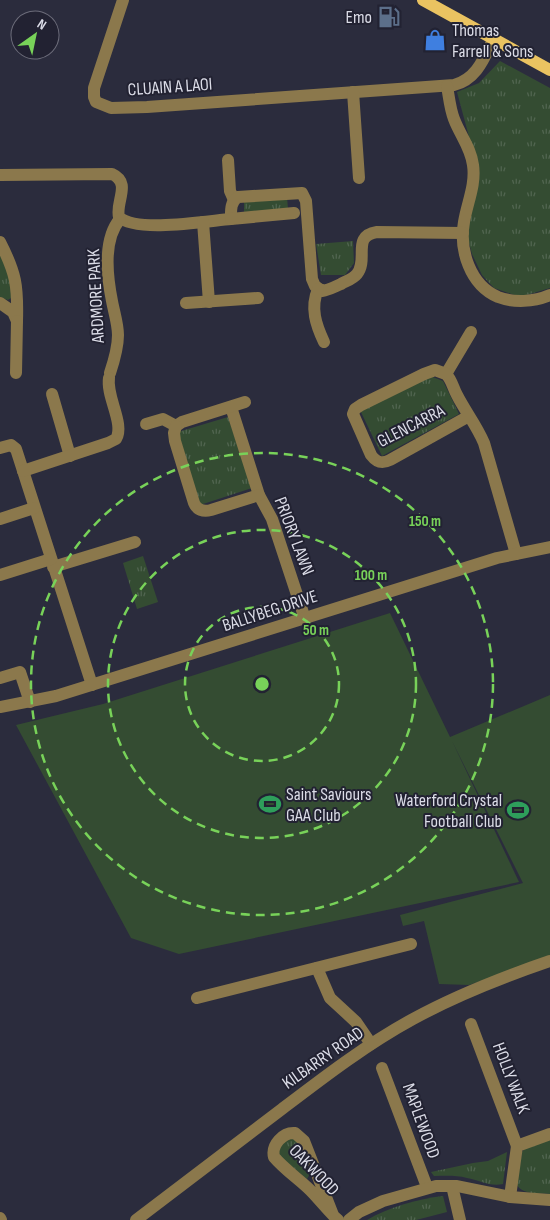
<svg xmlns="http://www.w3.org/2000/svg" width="550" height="1220" font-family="'Sofia Sans Condensed',sans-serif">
<defs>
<pattern id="grass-tufts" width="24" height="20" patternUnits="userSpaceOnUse" patternTransform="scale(1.25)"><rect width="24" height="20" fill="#344c32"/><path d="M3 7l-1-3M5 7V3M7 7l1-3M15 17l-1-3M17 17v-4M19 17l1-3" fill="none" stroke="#516550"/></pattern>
</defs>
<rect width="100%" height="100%" fill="#2b2c3d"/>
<!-- grass -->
<g fill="url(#grass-tufts)">
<polygon points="500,61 550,88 550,288 520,297 494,288 482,275 472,254 466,232 475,159 457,92 479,83"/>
<polygon points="287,197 288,209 244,212 244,200"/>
<polygon points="353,241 354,263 345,275 321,275 316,244"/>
<polygon points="0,251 4,261 14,296 8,300 0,297"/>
<polygon points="430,376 443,381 459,414 382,456 360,410"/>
<polygon points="228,417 252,488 200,505 178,432"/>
<polygon points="143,556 158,602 137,609 123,563"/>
<polygon points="289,1137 297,1141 311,1172 307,1179 279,1156 278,1148"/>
<path d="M550 1139V1194C539 1193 523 1195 517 1185L522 1152 525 1148Z"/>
<path d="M507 1152 503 1184C490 1187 479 1180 467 1178 456 1175 445 1176 434 1176L431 1172 473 1163 488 1161Z"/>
<path d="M443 1196 447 1212 416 1220H367C389 1207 418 1199 443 1196Z"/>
</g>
<!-- pitch -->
<polygon fill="#344c32" points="390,613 450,737 550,695 550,957 469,985 439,984 424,921 403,926 400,915 523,883 452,741 519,882 179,954 131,938 16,725 103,704"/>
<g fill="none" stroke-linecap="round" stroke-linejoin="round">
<!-- minor -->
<g stroke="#8b784c" stroke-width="12">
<path d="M123 0 94 88V97L96 102 111 108 147 107 454 85C477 79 484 58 494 38"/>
<path d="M447 86C449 97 450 109 454 119 460 135 471 148 473 165 476 185 467 203 464 222 459 250 470 285 498 297 514 303 534 302 550 295"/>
<polyline points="353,92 359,178"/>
<polyline points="228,160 230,191 234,200"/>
<path d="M0 175 112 174C132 183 115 202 119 217 136 233 207 221 231 219 231 211 230 202 238 197L302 193 306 201 312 279 315 286 322 291C329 290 334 287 341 284 346 281 353 279 357 274 369 259 351 236 377 232L463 233"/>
<polyline points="231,219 294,213"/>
<polyline points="203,222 209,302"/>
<path d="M0 242C16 273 18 286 17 321L13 312 0 303"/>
<path d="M318 289C310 308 316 325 324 342"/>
<polyline points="186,303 258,298"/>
<polyline points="16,373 17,321"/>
<path d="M110 373C114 361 118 348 118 335 118 324 114 312 112 301 107 276 103 239 120 219"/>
<polyline points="446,374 471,332"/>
<polyline points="52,394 70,456"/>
<polyline points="231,407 259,495 272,519 305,619"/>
<path d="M469 416 390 460C382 464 377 463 371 455L353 414 355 409 361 405 424 374 435 370 446 374C452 380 453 388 457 395 465 411 477 426 484 443L516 554"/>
<polyline points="146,424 163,419 176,426 182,422 245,402"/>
<path d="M176 426 174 433 175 441 194 503C197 510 203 512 211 510L259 495"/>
<polyline points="0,448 11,445 16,449 92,685"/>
<path d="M23 471 108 443 116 439C125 424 106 397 109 378"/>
<polyline points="0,519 34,508"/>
<polyline points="53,567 135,542"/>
<polyline points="0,575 51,559"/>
<polyline points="0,678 20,672 30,702"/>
<polyline points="0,707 56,696 497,558 550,547"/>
<polyline points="317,968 330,998 356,1022 371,1044"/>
<polyline points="197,998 411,944"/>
<polyline points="471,1024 517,1146"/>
<polyline points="382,1068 427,1187"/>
<polyline points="452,1186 460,1220"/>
<polyline points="510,1197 517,1146 550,1134"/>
<path d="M333 1215 304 1141 295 1133C283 1132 271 1145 274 1157 285 1170 299 1179 310 1190 320 1200 328 1211 338 1220"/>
<polyline points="0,1218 1,1220"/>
<path d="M136 1220C185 1183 233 1146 282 1109 324 1077 367 1044 413 1019 457 995 503 977 550 961"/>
<polyline points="349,1220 359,1212 383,1201 436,1186 457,1186 510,1197 550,1200"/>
</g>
<!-- major -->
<polyline stroke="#eac361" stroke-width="12" points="423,0 550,70"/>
</g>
<!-- distance rings -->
<g fill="none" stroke="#78d259" stroke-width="2.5" stroke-dasharray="9 6">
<circle cx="262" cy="684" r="77"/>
<circle cx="262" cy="684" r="154"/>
<circle cx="262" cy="684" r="231"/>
</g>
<!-- icons -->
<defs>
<g id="fuel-bare" transform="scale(1.725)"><path d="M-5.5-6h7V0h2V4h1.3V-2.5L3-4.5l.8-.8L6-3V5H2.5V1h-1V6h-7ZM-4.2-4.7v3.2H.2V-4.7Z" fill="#5c6f8a" stroke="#222232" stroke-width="2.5" paint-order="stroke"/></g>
<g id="shop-bare" transform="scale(1.725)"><path d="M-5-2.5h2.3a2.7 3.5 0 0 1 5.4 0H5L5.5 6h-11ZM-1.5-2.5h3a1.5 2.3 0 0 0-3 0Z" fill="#3f7fe0" stroke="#222232" stroke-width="2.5" paint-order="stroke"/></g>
<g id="stadium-bare" transform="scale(1.725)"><path d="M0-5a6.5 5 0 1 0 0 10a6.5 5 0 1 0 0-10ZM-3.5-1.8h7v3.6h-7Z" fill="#2e9e5b" stroke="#222232" stroke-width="2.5" paint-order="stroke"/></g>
</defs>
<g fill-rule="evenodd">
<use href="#fuel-bare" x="389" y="17"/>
<use href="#shop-bare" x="435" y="40"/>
<use href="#stadium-bare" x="270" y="804"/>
<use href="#stadium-bare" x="518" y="810"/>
</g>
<g text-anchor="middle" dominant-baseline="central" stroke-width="4" stroke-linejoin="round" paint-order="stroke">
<!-- poi labels -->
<g font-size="18" fill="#dbdce7" stroke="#222232" text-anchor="end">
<text x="372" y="17">Emo</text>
<text x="452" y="30" text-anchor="start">Thomas<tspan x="452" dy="21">Farrell &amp; Sons</tspan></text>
<text x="286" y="794" text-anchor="start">Saint Saviours<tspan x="286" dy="21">GAA Club</tspan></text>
<text x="502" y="800">Waterford Crystal<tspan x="502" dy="21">Football Club</tspan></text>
</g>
<!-- street labels -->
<g font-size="18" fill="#dbdce7" stroke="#222232">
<text transform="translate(170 87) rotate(-4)">CLUAIN A LAOI</text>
<text transform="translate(96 296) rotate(-93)">ARDMORE PARK</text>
<text transform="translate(411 426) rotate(-27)">GLENCARRA</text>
<text transform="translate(294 536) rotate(69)">PRIORY LAWN</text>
<text transform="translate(270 611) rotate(-18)">BALLYBEG DRIVE</text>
<text transform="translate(323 1058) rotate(-35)">KILBARRY ROAD</text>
<text transform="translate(511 1078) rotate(69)">HOLLY WALK</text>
<text transform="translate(421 1121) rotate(70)">MAPLEWOOD</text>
<text transform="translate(314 1170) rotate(46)">OAKWOOD</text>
</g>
</g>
<circle cx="262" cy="684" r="8" fill="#78d259" stroke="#222232" stroke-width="2.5"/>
<g font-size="15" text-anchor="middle" font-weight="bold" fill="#78d259" stroke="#222232" stroke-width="4" stroke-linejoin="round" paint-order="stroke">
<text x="425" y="526">150 m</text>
<text x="371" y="580">100 m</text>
<text x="316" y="635">50 m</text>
</g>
<!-- north arrow -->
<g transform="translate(35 35) rotate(33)"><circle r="24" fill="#222232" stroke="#6c6c7a"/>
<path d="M0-4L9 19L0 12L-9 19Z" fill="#78d259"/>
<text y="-8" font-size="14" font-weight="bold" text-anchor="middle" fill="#dbdce7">N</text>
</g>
</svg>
